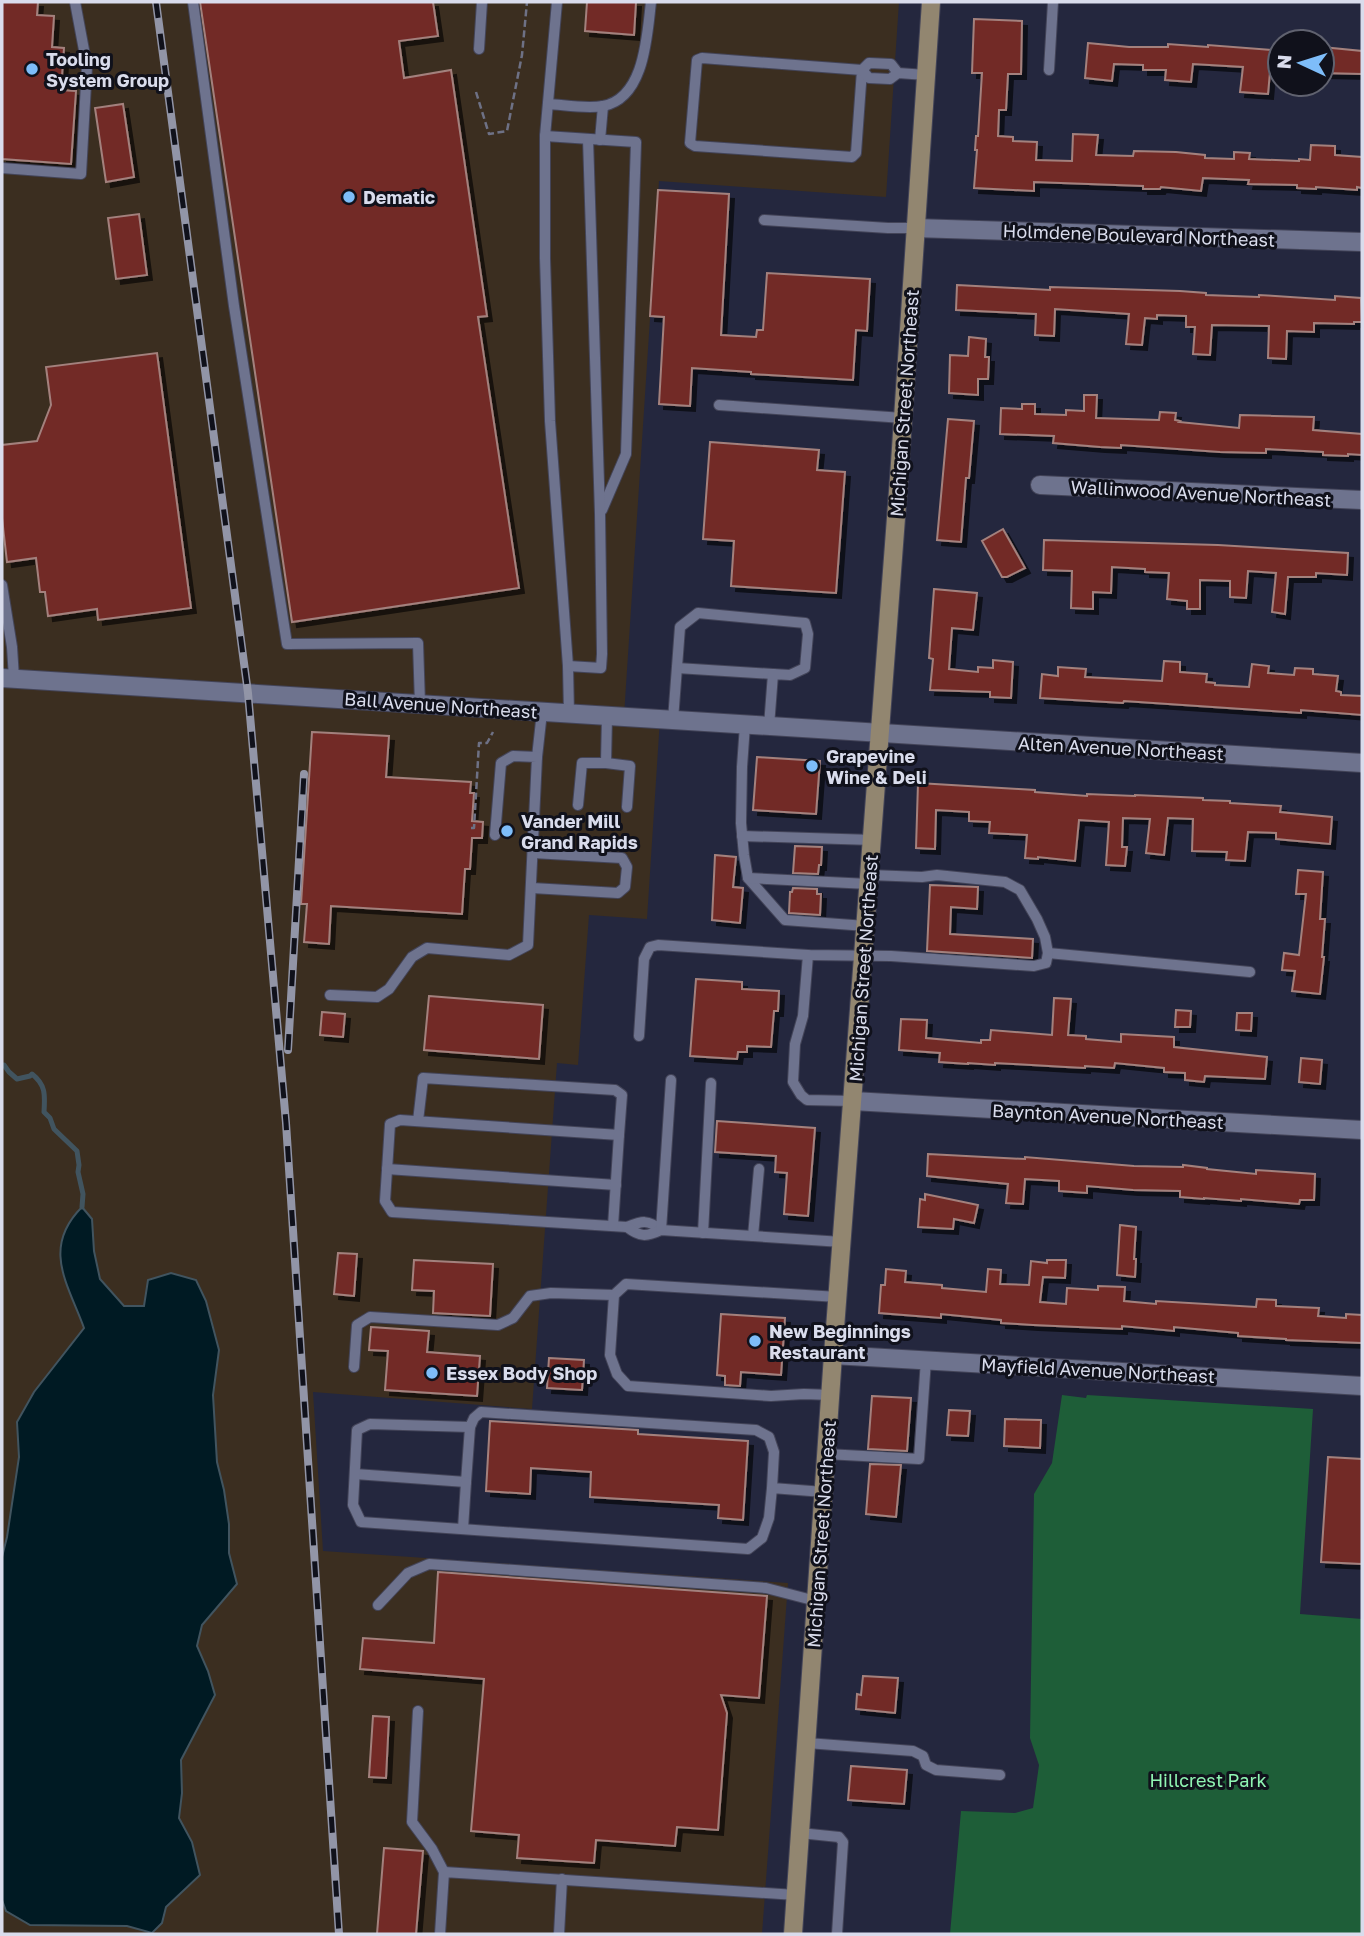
<svg xmlns="http://www.w3.org/2000/svg" width="1364" height="1936" font-family="'Golos Text',sans-serif">
<defs>
<filter id="shadow"><feDropShadow dx="5" dy="5" stdDeviation="0" flood-color="#0009"/></filter>
</defs>
<rect width="100%" height="100%" fill="#24273e"/>
<!-- industrial -->
<polygon fill="#3b2e20" points="2,2 899,2 886,197 659,181 624,716 660,719 647,919 589,915 578,1065 557,1063 532,1409 313,1392 323,1551 788,1583 762,1934 2,1934"/>
<!-- green -->
<polygon fill="#1e5e38" points="1062,1395 1086,1398 1087,1395 1313,1409 1300,1614 1362,1619 1362,1934 950,1934 961,1811 1015,1813 1033,1808 1039,1765 1030,1738 1034,1494 1052,1463"/>
<!-- water -->
<path fill="#001a23" stroke="#41545f" stroke-width="2" d="M82 1207 92 1219 94 1251 100 1279 124 1306H144L148 1280 171 1273 196 1280 206 1301 219 1350 213 1395 217 1462 224 1490 229 1524V1553L237 1584 202 1625 197 1646 208 1671 215 1695 181 1760 182 1793 179 1818 192 1842 200 1875 166 1907 162 1923 152 1933 127 1926 30 1925 6 1911 2 1900V1557L7 1537 19 1457 17 1422 34 1392 84 1328C68 1284 41 1248 82 1207Z"/>
<g fill="none" stroke-linecap="round" stroke-linejoin="round">
<!-- stream -->
<path stroke="#41545f" stroke-width="5" d="M2 1065H4L9 1072 17 1079 30 1076 32 1074C46 1085 45 1095 44 1112L50 1118 54 1129 77 1151 79 1165 78 1172 83 1194 82 1207"/>
</g>
<!-- building -->
<g fill="#722a28" stroke="#a3817d" stroke-width="2" filter="url(#shadow)">
<polygon points="2,2 38,2 37,15 54,16 52,47 64,48 61,90 76,91 71,164 2,159"/>
<polygon points="200,2 433,2 438,36 399,41 404,78 451,70 487,316 478,317 519,588 292,622"/>
<polygon points="587,2 636,2 634,35 585,31"/>
<polygon points="974,19 1022,21 1021,74 1008,74 1006,110 999,110 998,136 1013,137 1013,141 1037,142 1036,160 1072,161 1073,134 1098,135 1096,155 1133,156 1134,151 1176,152 1205,155 1205,158 1234,159 1234,152 1250,153 1249,159 1299,161 1299,159 1310,160 1311,145 1335,146 1335,155 1362,157 1362,188 1357,187 1357,190 1316,187 1316,189 1297,188 1297,185 1248,184 1249,180 1203,178 1201,191 1161,187 1160,189 1143,189 1143,186 1034,182 1034,191 974,188 977,150 975,150 976,136 978,136 982,73 972,73"/>
<polygon points="1088,43 1129,47 1168,47 1168,44 1208,47 1208,45 1272,50 1268,94 1240,92 1243,67 1193,64 1191,82 1165,80 1166,70 1143,70 1143,65 1114,64 1112,81 1085,78"/>
<polygon points="1322,47 1362,51 1362,74 1322,73"/>
<polygon points="123,104 134,177 106,182 95,108"/>
<polygon points="658,190 729,194 721,335 756,337 757,330 763,330 767,273 870,279 867,331 856,330 853,380 751,374 751,372 692,368 690,406 659,404 664,317 650,316"/>
<polygon points="139,214 147,275 116,279 108,218"/>
<polygon points="957,285 1050,290 1050,287 1180,291 1206,293 1206,295 1259,297 1259,295 1335,300 1335,296 1361,298 1362,322 1354,322 1354,324 1314,323 1314,332 1287,331 1286,359 1268,358 1269,326 1212,325 1210,355 1193,354 1195,327 1186,327 1186,316 1157,315 1157,319 1145,318 1142,345 1126,344 1129,314 1055,309 1054,336 1035,335 1036,314 956,310"/>
<polygon points="969,337 986,339 985,357 989,357 988,379 978,379 978,395 949,393 950,355 968,356"/>
<polygon points="157,353 191,608 98,620 97,609 48,616 45,592 40,592 36,558 7,562 2,518 2,445 37,441 51,405 46,367"/>
<polygon points="1084,395 1097,395 1096,418 1159,420 1160,412 1176,413 1175,420 1180,421 1179,422 1239,428 1240,415 1314,417 1313,430 1362,434 1362,455 1348,454 1348,456 1323,455 1323,452 1266,449 1266,453 1220,452 1121,445 1121,448 1100,447 1053,443 1054,436 1000,434 1001,408 1022,409 1022,404 1035,404 1035,414 1066,415 1066,410 1084,411"/>
<polygon points="948,419 974,421 969,478 966,478 961,542 937,540"/>
<polygon points="710,442 819,450 817,470 845,472 836,593 731,586 734,541 703,539"/>
<polygon points="1003,529 1025,568 1007,577 1002,577 982,541"/>
<polygon points="1044,540 1218,545 1348,553 1347,575 1316,573 1316,577 1288,577 1285,614 1272,612 1276,573 1248,571 1246,598 1230,597 1230,581 1200,580 1200,609 1187,609 1187,601 1167,599 1169,573 1145,572 1145,569 1112,567 1111,593 1093,592 1093,609 1071,608 1072,571 1043,570"/>
<polygon points="934,589 977,593 973,630 952,628 949,669 978,672 978,667 993,668 993,660 1013,662 1011,698 990,697 990,692 930,690 933,659 929,658"/>
<polygon points="1164,661 1180,662 1180,672 1207,674 1206,682 1215,683 1215,685 1249,687 1252,664 1269,666 1268,673 1294,675 1295,668 1313,669 1313,674 1338,676 1336,691 1341,692 1341,695 1362,696 1362,715 1301,710 1301,713 1124,701 1123,703 1040,698 1042,674 1058,676 1058,667 1086,669 1085,677 1162,681"/>
<polygon points="312,732 389,736 386,777 471,782 470,793 474,793 472,821 483,822 482,838 472,838 470,869 465,869 462,914 331,906 329,944 304,942 307,904 301,904"/>
<polygon points="757,757 820,761 816,814 753,810"/>
<polygon points="918,783 1035,790 1035,792 1087,796 1087,794 1135,796 1135,795 1203,798 1203,800 1230,801 1230,803 1281,806 1280,812 1332,817 1330,844 1276,839 1276,833 1248,832 1245,861 1226,860 1227,852 1192,851 1193,819 1168,818 1164,855 1146,853 1150,819 1123,818 1122,847 1127,847 1125,866 1106,865 1109,822 1079,820 1075,861 1038,857 1038,859 1025,858 1027,835 989,833 990,822 969,821 969,812 936,810 935,849 916,848"/>
<polygon points="795,846 822,847 821,865 819,865 818,874 793,873"/>
<polygon points="715,855 736,857 733,887 743,888 740,923 712,920"/>
<polygon points="1298,870 1323,872 1320,919 1325,919 1322,957 1324,957 1320,994 1292,991 1295,971 1282,970 1284,953 1299,955 1306,894 1296,894"/>
<polygon points="930,885 978,887 977,909 951,907 950,934 1033,939 1032,958 927,951"/>
<polygon points="793,888 817,889 817,894 821,894 820,915 789,913 790,892 792,892"/>
<polygon points="696,979 742,982 742,989 779,991 778,1011 774,1011 771,1047 747,1046 747,1052 738,1052 737,1059 690,1056"/>
<polygon points="429,996 543,1005 539,1059 424,1050"/>
<polygon points="1054,998 1071,999 1068,1035 1086,1036 1086,1039 1121,1042 1121,1034 1174,1037 1174,1047 1267,1057 1265,1079 1205,1076 1204,1082 1185,1080 1185,1073 1164,1072 1164,1068 1115,1063 1114,1068 1085,1066 1085,1068 1066,1067 995,1063 995,1065 968,1063 968,1064 939,1062 940,1053 899,1050 901,1019 927,1020 926,1038 981,1043 981,1040 990,1040 991,1030 1052,1035"/>
<polygon points="1176,1010 1191,1011 1190,1027 1175,1027"/>
<polygon points="322,1012 345,1014 343,1037 320,1035"/>
<polygon points="1237,1013 1252,1013 1251,1031 1236,1030"/>
<polygon points="1301,1058 1322,1060 1320,1084 1299,1082"/>
<polygon points="717,1121 815,1128 808,1216 784,1214 787,1173 775,1172 776,1156 715,1152"/>
<polygon points="928,1154 1025,1159 1025,1157 1134,1166 1183,1167 1183,1165 1207,1168 1207,1169 1256,1174 1256,1170 1315,1174 1314,1200 1300,1200 1299,1204 1241,1199 1241,1201 1204,1198 1204,1199 1180,1197 1180,1191 1133,1190 1087,1186 1087,1193 1059,1191 1059,1181 1025,1179 1023,1204 1006,1203 1008,1184 927,1176"/>
<polygon points="925,1194 978,1205 974,1223 954,1219 953,1229 918,1227 920,1199 925,1200"/>
<polygon points="1120,1225 1136,1227 1134,1259 1136,1259 1135,1277 1117,1275"/>
<polygon points="338,1253 357,1254 354,1296 334,1294"/>
<polygon points="414,1260 493,1264 490,1316 433,1313 434,1291 412,1290"/>
<polygon points="1047,1260 1066,1260 1065,1278 1043,1277 1040,1302 1066,1304 1067,1288 1098,1290 1098,1286 1125,1287 1124,1301 1156,1304 1156,1301 1256,1307 1257,1299 1276,1300 1276,1306 1319,1308 1318,1316 1346,1318 1346,1314 1362,1315 1362,1343 1286,1340 1286,1339 1238,1336 1238,1333 1174,1327 1174,1331 1122,1326 1122,1329 1033,1325 1001,1323 1001,1320 941,1314 941,1318 879,1313 881,1285 885,1285 886,1269 906,1271 905,1282 942,1285 942,1288 986,1292 988,1269 1001,1270 1000,1284 1029,1285 1031,1261 1047,1263"/>
<polygon points="721,1314 785,1318 781,1375 741,1372 740,1386 725,1385 725,1376 717,1375"/>
<polygon points="371,1327 429,1331 427,1352 480,1356 477,1396 385,1390 388,1351 369,1350"/>
<polygon points="549,1358 584,1360 582,1390 547,1388"/>
<polygon points="872,1396 911,1398 907,1451 868,1449"/>
<polygon points="949,1410 970,1411 968,1436 947,1435"/>
<polygon points="1005,1419 1041,1420 1040,1448 1004,1446"/>
<polygon points="490,1421 638,1430 638,1434 748,1441 743,1520 718,1518 719,1505 590,1497 591,1472 531,1468 530,1494 486,1491"/>
<polygon points="1328,1457 1362,1459 1362,1564 1321,1562"/>
<polygon points="870,1464 901,1465 896,1517 866,1514"/>
<polygon points="438,1572 767,1596 759,1698 721,1695 727,1713 718,1830 677,1827 675,1846 596,1840 594,1863 517,1858 519,1835 471,1831 484,1679 360,1669 363,1638 434,1643"/>
<polygon points="863,1676 898,1678 895,1713 856,1709 857,1694 861,1695"/>
<polygon points="373,1716 389,1717 386,1778 369,1777"/>
<polygon points="851,1766 907,1770 904,1804 848,1800"/>
<polygon points="384,1848 423,1851 416,1934 377,1934"/>
</g>
<g fill="none" stroke-linecap="round" stroke-linejoin="round">
<!-- lane casing -->
<g stroke="#434458" stroke-width="12">
<g id="lane">
<polyline points="193,2 234,306 287,644 418,643 420,704"/>
<polyline points="557,2 545,136 545,258 550,421 568,666 569,714"/>
<polyline points="479,49 482,2"/>
<polygon points="702,58 862,70 856,153 852,157 695,146 690,143 697,60"/>
<polyline points="1049,70 1053,2"/>
<polyline points="898,73 891,64 869,63 862,70 869,78 890,79 898,73 926,75"/>
<path d="M548 104C565 105 586 109 603 106 645 98 647 35 651 2"/>
<polyline points="545,136 636,142 626,454 602,510"/>
<polyline points="600,140 603,106"/>
<polyline points="2,168 81,174 87,66 75,2"/>
<polyline points="764,220 888,228 915,228"/>
<polyline points="719,405 903,418"/>
<polyline points="2,585 12,647 14,678"/>
<polyline points="568,666 601,668 602,654 600,514 588,139"/>
<polyline points="677,668 773,674"/>
<polyline points="673,720 680,627 698,613 805,623 808,634 805,668 790,675 773,674 769,726"/>
<polyline points="745,725 742,767 741,823 744,855 748,878 785,920 866,926"/>
<polyline points="537,757 542,712"/>
<polyline points="606,763 607,716"/>
<polyline points="578,805 582,763 606,763 630,766 627,807"/>
<polyline points="742,836 873,840"/>
<polyline points="748,878 869,884"/>
<polyline points="532,888 618,893 625,887 627,867 622,858 533,853"/>
<polyline points="1048,953 1250,972"/>
<polyline points="808,955 803,1016 795,1044 793,1082 801,1095 807,1100 853,1101"/>
<polyline points="330,995 377,997 389,989 412,957 427,948 509,955 528,945 537,757 513,756 501,763 495,835"/>
<polyline points="639,1036 644,959 650,947 658,945 808,955 891,956 1034,966 1046,963 1048,953 1045,937 1037,919 1020,890 1005,882 937,875 922,877 870,875"/>
<path d="M418 1121 423 1078 615 1090 622 1095 619 1135 400 1120 390 1124 385 1201 392 1212 627 1227C642 1221 648 1219 661 1230"/>
<polyline points="387,1169 616,1185"/>
<polyline points="613,1226 619,1135"/>
<path d="M627 1227C640 1237 646 1237 661 1230L842 1242"/>
<polyline points="661,1230 671,1080"/>
<polyline points="703,1233 711,1083"/>
<polyline points="753,1236 759,1169"/>
<polyline points="354,1367 357,1325 370,1317 498,1325 513,1318 530,1296 551,1293 614,1295"/>
<polyline points="831,1395 804,1394 771,1396 628,1386 617,1374 610,1355 614,1295 626,1284 838,1297"/>
<polyline points="826,1454 919,1459 926,1360"/>
<polyline points="355,1474 466,1482 470,1427"/>
<polyline points="772,1488 774,1452 769,1437 756,1430 481,1412 474,1418 470,1427 370,1424 357,1430 353,1505 361,1522 748,1549 762,1538 769,1518 772,1488 824,1492"/>
<polyline points="463,1529 466,1482"/>
<polyline points="378,1605 408,1573 429,1564 766,1588 816,1601"/>
<polyline points="418,1711 412,1822 432,1849 444,1872"/>
<polyline points="807,1743 913,1751 923,1756 926,1765 936,1770 1000,1775"/>
<polyline points="800,1833 839,1837 843,1842 837,1934"/>
<polyline points="440,1934 444,1872 796,1895"/>
<polyline points="559,1934 562,1879"/>
</g>
</g>
<!-- street casing -->
<g stroke="#434458" stroke-width="20">
<g id="street">
<polyline points="915,228 1362,242"/>
<polyline points="1040,485 1362,500"/>
<polyline points="2,678 1362,763"/>
<polyline points="853,1101 1362,1130"/>
<polyline points="833,1355 1362,1386"/>
</g>
</g>
<!-- secondary casing -->
<g stroke="#434458" stroke-width="20">
<polyline id="secondary" points="793,1934 833,1355 899,478 931,2"/>
</g>
<!-- path -->
<g stroke="#6e7185" stroke-width="2.5" stroke-dasharray="7 3.5" stroke-linecap="butt">
<polyline points="476,92 489,134 507,131 522,55 527,2"/>
<polyline points="471,828 474,828 479,743 487,743 493,732"/>
</g>
<!-- lane -->
<use href="#lane" stroke="#6e738e" stroke-width="10"/>
<!-- street -->
<use href="#street" stroke="#6e738e" stroke-width="18"/>
<!-- secondary -->
<use href="#secondary" stroke="#928670" stroke-width="18"/>
<!-- rail casing -->
<g stroke="#9295a7" stroke-width="8">
<g id="rail">
<polyline points="156,2 248,693 286,1123 339,1934"/>
<polyline points="288,1050 304,774"/>
</g>
</g>
<!-- rail -->
<use href="#rail" stroke="#10111b" stroke-width="5" stroke-dasharray="16" stroke-linecap="butt"/>
</g>
<!-- markers -->
<g fill="#7ebdf9" stroke="#10111b" stroke-width="2.5">
<circle cx="32" cy="69" r="7"/>
<circle cx="349" cy="197" r="7"/>
<circle cx="812" cy="766" r="7"/>
<circle cx="507" cy="831" r="7"/>
<circle cx="755" cy="1341" r="7"/>
<circle cx="432" cy="1373" r="7"/>
</g>
<g text-anchor="middle" dominant-baseline="central" stroke-width="6" stroke-linejoin="round" paint-order="stroke">
<!-- poi labels -->
<g font-size="18" font-weight="bold" fill="#d9dcec" stroke="#10111b" text-anchor="start">
<text x="46" y="59">Tooling<tspan x="46" dy="21">System Group</tspan></text>
<text x="363" y="197">Dematic</text>
<text x="826" y="756">Grapevine<tspan x="826" dy="21">Wine &amp; Deli</tspan></text>
<text x="521" y="821">Vander Mill<tspan x="521" dy="21">Grand Rapids</tspan></text>
<text x="769" y="1331">New Beginnings<tspan x="769" dy="21">Restaurant</tspan></text>
<text x="446" y="1373">Essex Body Shop</text>
</g>
<!-- street labels -->
<g font-size="18" fill="#d9dcec" stroke="#10111b">
<text transform="translate(1139 235) rotate(2)">Holmdene Boulevard Northeast</text>
<text transform="translate(904 403) rotate(-86)">Michigan Street Northeast</text>
<text transform="translate(1201 493) rotate(3)">Wallinwood Avenue Northeast</text>
<text transform="translate(441 705) rotate(4)">Ball Avenue Northeast</text>
<text transform="translate(1121 748) rotate(3)">Alten Avenue Northeast</text>
<text transform="translate(863 968) rotate(-86)">Michigan Street Northeast</text>
<text transform="translate(1108 1116) rotate(3)">Baynton Avenue Northeast</text>
<text transform="translate(1098 1370) rotate(3)">Mayfield Avenue Northeast</text>
<text transform="translate(821 1534) rotate(-86)">Michigan Street Northeast</text>
</g>
<!-- park labels -->
<g font-size="18" fill="#90f5b3" stroke="#10111b">
<text x="1208" y="1780">Hillcrest Park</text>
</g>
</g>
<!-- border -->
<rect width="1364" height="1936" fill="none" stroke="#d9dcec" stroke-width="7"/>
<!-- north arrow -->
<g transform="translate(1301 63) rotate(274)"><circle r="33" fill="#10111b" stroke="#60626f" stroke-width="2"/>
<path d="M0-5L12 26L0 18L-12 26Z" fill="#7ebdf9"/>
<text y="-10" font-size="19" font-weight="bold" text-anchor="middle" fill="#d9dcec">N</text>
</g>
</svg>
